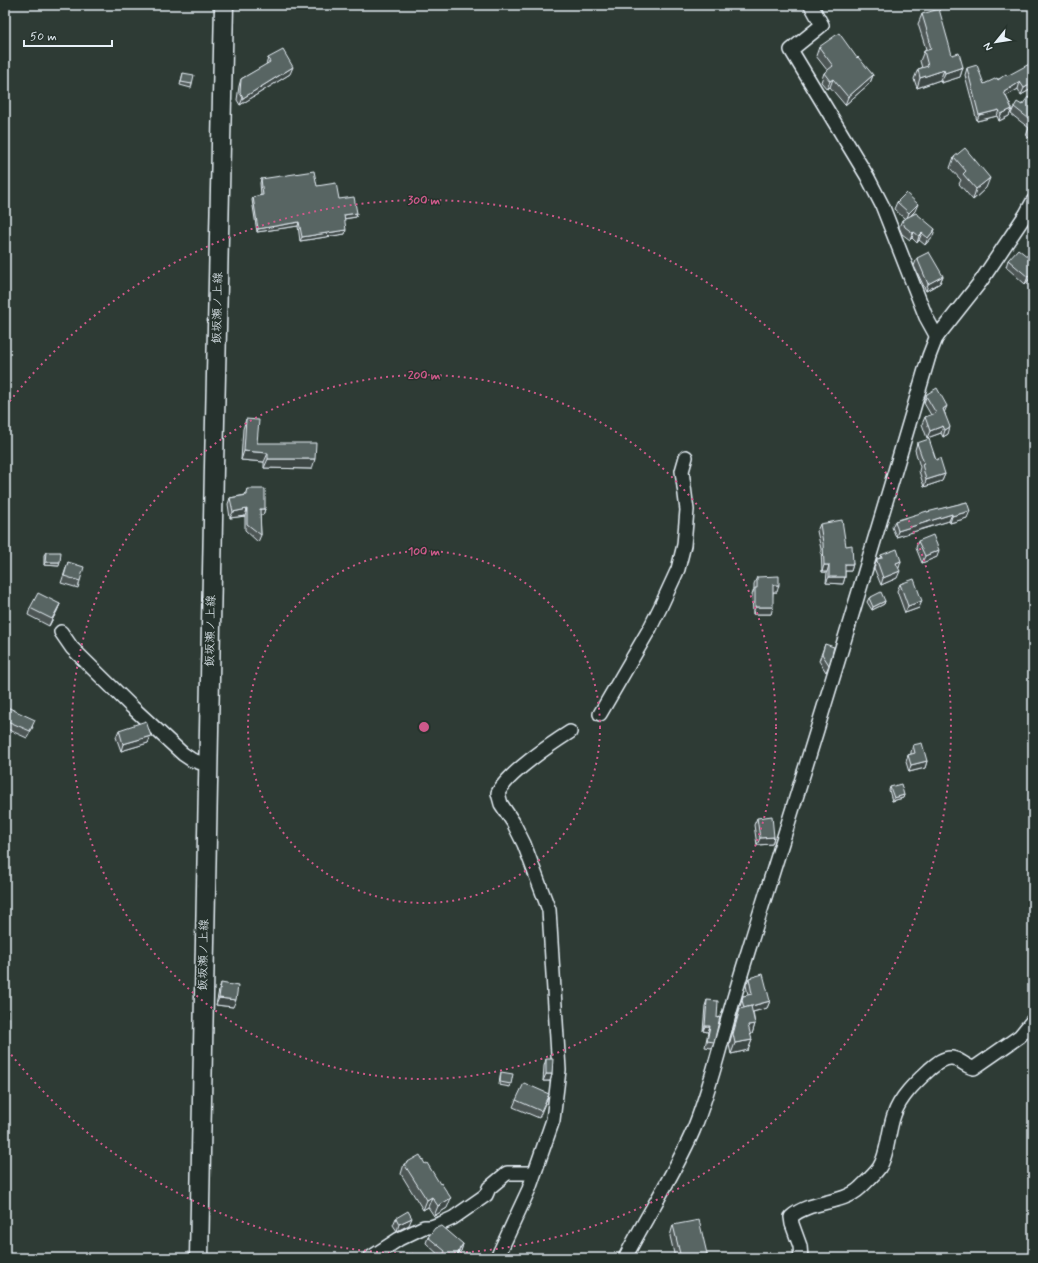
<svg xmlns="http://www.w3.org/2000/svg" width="1038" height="1263" font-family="Mynerve,'Klee One',sans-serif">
<rect width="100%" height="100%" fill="#2e3b35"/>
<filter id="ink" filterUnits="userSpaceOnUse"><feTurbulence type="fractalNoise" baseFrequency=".025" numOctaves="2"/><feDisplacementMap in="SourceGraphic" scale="8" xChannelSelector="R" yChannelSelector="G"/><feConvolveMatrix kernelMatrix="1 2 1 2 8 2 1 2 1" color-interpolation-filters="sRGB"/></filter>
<g filter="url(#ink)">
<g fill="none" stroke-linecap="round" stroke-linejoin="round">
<!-- street casing -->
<g stroke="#e8f1f8" stroke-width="16">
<g id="street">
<polyline points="811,5 822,25 791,50 867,176 882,205 926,317 937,337"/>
<polyline points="61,632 72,648 131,706 183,754 192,760 208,765"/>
<polyline points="600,714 650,628 660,608 678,569 684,545 687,510 682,471 686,457"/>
<polyline points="370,1258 399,1239 424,1227 431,1227 442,1223 453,1218 486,1195 489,1188 507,1173 534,1173"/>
<path d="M497 1258 529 1189 553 1120 559 1070 549 910 524 844 513 822 501 804 498 793C507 774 551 744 570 732"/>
<path d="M625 1258C647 1215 674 1175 693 1131 707 1098 716 1061 726 1026 736 989 748 952 759 916 818 730 874 543 929 356L936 338 981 281 1026 214 1033 201"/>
<path d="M801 1258 800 1246 792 1224 791 1217C810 1200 842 1205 860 1188 866 1182 874 1175 879 1168 888 1155 888 1131 894 1115 900 1097 915 1083 929 1070 935 1065 943 1057 952 1058 960 1059 966 1067 974 1068L1020 1036 1033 1020"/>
</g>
</g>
<!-- secondary casing -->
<g stroke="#e8f1f8" stroke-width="21">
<polyline id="secondary" points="199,1258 214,467 224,5"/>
</g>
<!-- street -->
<use href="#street" stroke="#26332d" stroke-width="13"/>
<!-- secondary -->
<use href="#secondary" stroke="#26332d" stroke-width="18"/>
</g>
<!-- wall -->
<g fill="#4d5755" stroke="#e8f1f8">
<polygon points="922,14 952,55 963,67 960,77 941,83 940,80 917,88 914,79 918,69 922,68 920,61 924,51 925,51 926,49 918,24"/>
<polygon points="819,47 857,58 873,75 870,83 845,105 830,87 827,89 821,82 824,73 827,70 816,56"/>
<polygon points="268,58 290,74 240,105 237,100 239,86 241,79 266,65"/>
<polygon points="967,68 984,84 1007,76 1033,88 1021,95 1018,89 1006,96 1012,109 1009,116 999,121 997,116 977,121 965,75"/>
<polygon points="183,73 192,84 191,88 180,85"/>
<polygon points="1033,100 1033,140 1026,136 1029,128 1011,114 1014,107"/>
<polygon points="954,157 986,188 973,200 959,184 961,180 950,168"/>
<polygon points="261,179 317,186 339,199 357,213 356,217 344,219 345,234 300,241 298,226 257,232 252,200 253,197 261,195 260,183"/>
<polygon points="897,202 915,211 910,217 933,236 925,245 919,240 917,243 912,238 910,240 902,234 899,227 902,220 905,219 894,209"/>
<polygon points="917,258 943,276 940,283 926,291 914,266"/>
<polygon points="1008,260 1033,275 1025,284 1006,267"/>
<polygon points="927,394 945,413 948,434 943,437 941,433 927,438 922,424 925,417 931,415 924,403"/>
<polygon points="246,419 257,443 312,469 264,468 264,462 241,460 243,429"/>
<polygon points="917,443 945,474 942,481 924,487 919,471 920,467 915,450"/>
<polygon points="247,489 265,509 263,515 260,515 261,535 258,542 245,530 245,516 230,518 228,504 230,498 245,495"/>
<polygon points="967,502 967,518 950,523 949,521 896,537 892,527 895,521"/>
<polygon points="820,524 846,546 853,564 851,571 845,571 845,577 843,584 826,583 827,572 822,572 821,549 817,531"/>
<polygon points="918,541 937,557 922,563 916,548"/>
<polygon points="46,552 59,566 44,565 44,555"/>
<polygon points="881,555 901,561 898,568 897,578 881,585 874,568 877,559 880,558"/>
<polygon points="68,562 80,581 78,588 61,583"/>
<polygon points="757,577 777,592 773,592 771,614 753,614 752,595 754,589 754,584"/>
<polygon points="900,584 919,608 905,613 897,591"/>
<polygon points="869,598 885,601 884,604 872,610 867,602"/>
<polygon points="60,604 57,611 49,626 28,615 30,608"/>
<polygon points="825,644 829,665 826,672 819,661"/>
<polygon points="5,706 33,727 27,738 5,728"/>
<polygon points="119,730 151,736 148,743 121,751 116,737"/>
<polygon points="913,745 927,761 925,768 909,772 906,762 908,755 911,754 911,752"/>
<polygon points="890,787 904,795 903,798 892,801 889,790"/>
<polygon points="757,818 774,837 772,844 757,845 754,825"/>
<polygon points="749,978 770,1001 767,1008 753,1012 755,1024 752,1034 750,1035 752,1040 748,1050 731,1054 729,1045 743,996 748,995 746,985"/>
<polygon points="221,983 233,1007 216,1005 219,990"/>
<polygon points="707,1000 714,1042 711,1048 705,1047 708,1032 703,1031 705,1006"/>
<polygon points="546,1059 552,1074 550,1081 543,1081 544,1066"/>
<polygon points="501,1072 511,1084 510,1087 499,1085 500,1076"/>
<polygon points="549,1094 539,1118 513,1107 516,1100"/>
<polygon points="404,1164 447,1208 434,1216 428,1207 423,1210 401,1174"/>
<polygon points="396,1218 409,1225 397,1231 393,1225"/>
<polygon points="673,1225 708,1258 675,1258 670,1236"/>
<polygon points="428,1237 463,1244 461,1251 457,1255 442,1258 426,1243"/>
</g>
<!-- shaded-wall -->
<g fill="#3e4745" stroke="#e8f1f8">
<polygon points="293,67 290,74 240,105 243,98"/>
<polygon points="963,67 960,77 941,83 945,73"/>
<polygon points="944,70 940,80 917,88 920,78"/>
<polygon points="873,75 870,83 845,105 848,97"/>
<polygon points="833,79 830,87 827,89 830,81"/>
<polygon points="1020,82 1018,89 1001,99 1004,92"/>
<polygon points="1033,83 1033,88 1021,95 1024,88"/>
<polygon points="1012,109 1009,116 999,121 1001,114"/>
<polygon points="999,110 997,116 977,121 979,115"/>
<polygon points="990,178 986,188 973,200 976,189"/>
<polygon points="918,204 915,211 906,220 909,213"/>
<polygon points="357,213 356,217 343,219 344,215"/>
<polygon points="299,222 298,226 257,232 258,229"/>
<polygon points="935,229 933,236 925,245 928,238"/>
<polygon points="346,230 345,234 300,241 302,237"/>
<polygon points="914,232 912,238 910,240 913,233"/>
<polygon points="922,233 919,240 917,243 919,236"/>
<polygon points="1033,271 1033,275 1025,284 1028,277"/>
<polygon points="943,276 940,283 926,291 928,284"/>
<polygon points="947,406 944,413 943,409"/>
<polygon points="943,426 941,433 927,438 930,431"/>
<polygon points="950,427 948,434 943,437 945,430"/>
<polygon points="244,451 268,453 264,462 241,460"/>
<polygon points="268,459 315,459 312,469 264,468"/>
<polygon points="945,474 942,481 924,487 926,480"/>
<polygon points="247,509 245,516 230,518 233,512"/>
<polygon points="260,509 265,509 263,515 258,515"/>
<polygon points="970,511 967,518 950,523 952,516"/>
<polygon points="952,514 949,521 896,537 898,531"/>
<polygon points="939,550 937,557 922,563 925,556"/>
<polygon points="901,561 899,568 894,570 896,563"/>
<polygon points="45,562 60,562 59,566 44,565"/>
<polygon points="845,564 853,564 851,571 843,571"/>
<polygon points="824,565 829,565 827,572 822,572"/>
<polygon points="900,571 897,578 881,585 883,578"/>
<polygon points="829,577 845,577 843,584 826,583"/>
<polygon points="773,585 779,585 777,592 770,592"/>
<polygon points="885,601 884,604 872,610 873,607"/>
<polygon points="922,601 919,608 905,613 908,606"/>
<polygon points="60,604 57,611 49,626 52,619"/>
<polygon points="755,607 773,607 771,614 753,614"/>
<polygon points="151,736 148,743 121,751 123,744"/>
<polygon points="927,761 925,768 909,772 911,765"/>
<polygon points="904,795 903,798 892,801 894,798"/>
<polygon points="774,837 772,844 757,845 760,838"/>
<polygon points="219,998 236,1000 233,1007 216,1005"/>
<polygon points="770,1001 767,1008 742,1015 745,1008"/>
<polygon points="755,1024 752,1034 745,1036 748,1025"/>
<polygon points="705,1026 710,1026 708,1032 703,1031"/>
<polygon points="5,1027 8,1027 7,1031 5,1031"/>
<polygon points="752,1040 748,1050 731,1054 735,1043"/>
<polygon points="546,1074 552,1074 550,1081 543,1081"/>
<polygon points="432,1197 428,1207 423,1210 427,1200"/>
<polygon points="451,1198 447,1208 434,1216 438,1206"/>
<polygon points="412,1218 409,1225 397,1231 399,1224"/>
<polygon points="463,1244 461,1251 457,1255 460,1248"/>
</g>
<!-- building -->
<g fill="#596563" stroke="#e8f1f8">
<polygon points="939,9 952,55 959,53 963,67 945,73 944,70 920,78 918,69 928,66 924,51 931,49 929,41 930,41 922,14"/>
<polygon points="839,33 857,58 858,57 873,75 848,97 833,79 830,81 824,73 833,66 819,47"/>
<polygon points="283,50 293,67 243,98 240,93 241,79 270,62 268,58"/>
<polygon points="1033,62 1033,83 1024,88 1020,82 1004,92 1012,109 1001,114 999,110 979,115 967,68 977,65 984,84 997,78 998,80 1006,74 1007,76"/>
<polygon points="183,73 194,75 192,84 181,82"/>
<polygon points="1028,97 1033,100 1033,132 1029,129 1033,122 1014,107 1017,102 1022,105"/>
<polygon points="965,148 990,178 976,189 963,174 966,171 954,157"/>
<polygon points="314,171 317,186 336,183 339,199 354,197 357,213 344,215 346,230 302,237 299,222 258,229 253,197 263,195 261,179"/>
<polygon points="906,193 918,204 909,213 897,202"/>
<polygon points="916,213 935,229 928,238 922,233 919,236 914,232 913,233 905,227 902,220"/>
<polygon points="1018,249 1033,261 1033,271 1028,277 1008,260"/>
<polygon points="929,252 943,276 928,284 917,258"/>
<polygon points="937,388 947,406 943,409 950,427 945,430 943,426 930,431 925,417 936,413 926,396 927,394"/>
<polygon points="246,419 259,420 257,443 316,443 315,459 268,459 268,453 244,451"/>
<polygon points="929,439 936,460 940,458 945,474 926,480 922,464 924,463 917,443"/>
<polygon points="247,489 265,489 265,509 260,509 261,535 247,524 247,509 233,512 230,498 247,495"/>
<polygon points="967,502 970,511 952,516 952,514 898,531 895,521 927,511 927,512"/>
<polygon points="842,520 846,546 852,545 853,564 845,564 845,577 829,577 829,565 824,565 823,543 820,524"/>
<polygon points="933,535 939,550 925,556 918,541"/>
<polygon points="897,549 901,561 896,563 900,571 883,578 877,561 877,559 882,558 881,555"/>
<polygon points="46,552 61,552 60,562 45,562"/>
<polygon points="68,562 84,567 80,581 64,576"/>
<polygon points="779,576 779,585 773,585 773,607 755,607 755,588 757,588 757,577"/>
<polygon points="914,579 922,601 908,606 900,584"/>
<polygon points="881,592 885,601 873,607 869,598"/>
<polygon points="38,593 60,604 52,619 30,608"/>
<polygon points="825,644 834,647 829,665 822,654"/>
<polygon points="5,706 35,720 30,731 5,720"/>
<polygon points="146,721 151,736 123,744 119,730"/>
<polygon points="922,743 927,761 911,765 908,755 915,753 913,745"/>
<polygon points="901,784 904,795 894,798 890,787"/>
<polygon points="772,816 774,837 760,838 757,818"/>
<polygon points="763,974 770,1001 744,1008 742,1000 743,996 752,994 749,978"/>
<polygon points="221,983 238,986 236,1000 219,998"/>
<polygon points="707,1000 718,1001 717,1018 720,1017 714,1042 707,1041 710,1026 705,1026"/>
<polygon points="751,1006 755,1024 748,1025 752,1040 735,1043 733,1034 740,1009"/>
<rect x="5" y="1011" width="3" height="16"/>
<polygon points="546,1059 553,1059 552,1074 546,1074"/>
<polygon points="501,1072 513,1074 511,1084 500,1082"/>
<polygon points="524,1083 549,1094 541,1111 516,1100"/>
<polygon points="420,1155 425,1164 427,1163 440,1184 441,1183 451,1198 438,1206 432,1197 427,1200 404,1164"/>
<polygon points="408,1211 412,1218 399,1224 396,1218"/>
<polygon points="699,1220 708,1258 681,1258 673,1225"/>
<polygon points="442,1226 463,1244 460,1248 456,1258 442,1258 445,1251 428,1237 435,1228"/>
<polygon points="643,1255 644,1258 634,1258"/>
</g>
</g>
<!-- distance rings -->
<g fill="none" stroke="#cd598a" stroke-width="2" stroke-dasharray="2 4">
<circle cx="424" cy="727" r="176"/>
<circle cx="424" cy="727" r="352"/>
<path d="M6 406A527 527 0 1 1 6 1048"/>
</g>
<g text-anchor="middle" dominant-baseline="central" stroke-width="3" stroke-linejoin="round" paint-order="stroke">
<!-- street labels -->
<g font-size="12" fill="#e8f1f8" stroke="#26332d">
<text transform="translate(218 308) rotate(-89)">飯坂瀬ノ上線</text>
<text transform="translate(211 631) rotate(-89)">飯坂瀬ノ上線</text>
<text transform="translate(204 955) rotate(-89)">飯坂瀬ノ上線</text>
</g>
</g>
<circle cx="424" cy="727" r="6" fill="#cd598a" stroke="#26332d" stroke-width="2"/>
<g font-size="12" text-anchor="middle" font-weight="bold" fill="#cd598a" stroke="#26332d" stroke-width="3" stroke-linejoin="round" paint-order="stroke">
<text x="424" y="204">300 m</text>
<text x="424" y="379">200 m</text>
<text x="424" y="555">100 m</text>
</g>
<!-- margin -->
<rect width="1038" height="1263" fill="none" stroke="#26332d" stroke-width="20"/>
<rect x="10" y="10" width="1018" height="1243" fill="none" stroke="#e8f1f8" stroke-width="1.5" filter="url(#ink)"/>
<!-- north arrow -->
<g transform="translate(996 42) rotate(240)" stroke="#26332d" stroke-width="3" paint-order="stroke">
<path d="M0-3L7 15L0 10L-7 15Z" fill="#e8f1f8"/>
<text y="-6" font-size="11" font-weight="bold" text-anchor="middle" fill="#e8f1f8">N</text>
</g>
<!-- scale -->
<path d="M24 40v6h88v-6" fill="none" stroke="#e8f1f8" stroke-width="2"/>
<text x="30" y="40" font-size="12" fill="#e8f1f8" stroke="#26332d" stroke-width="3" paint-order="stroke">50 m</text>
</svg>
